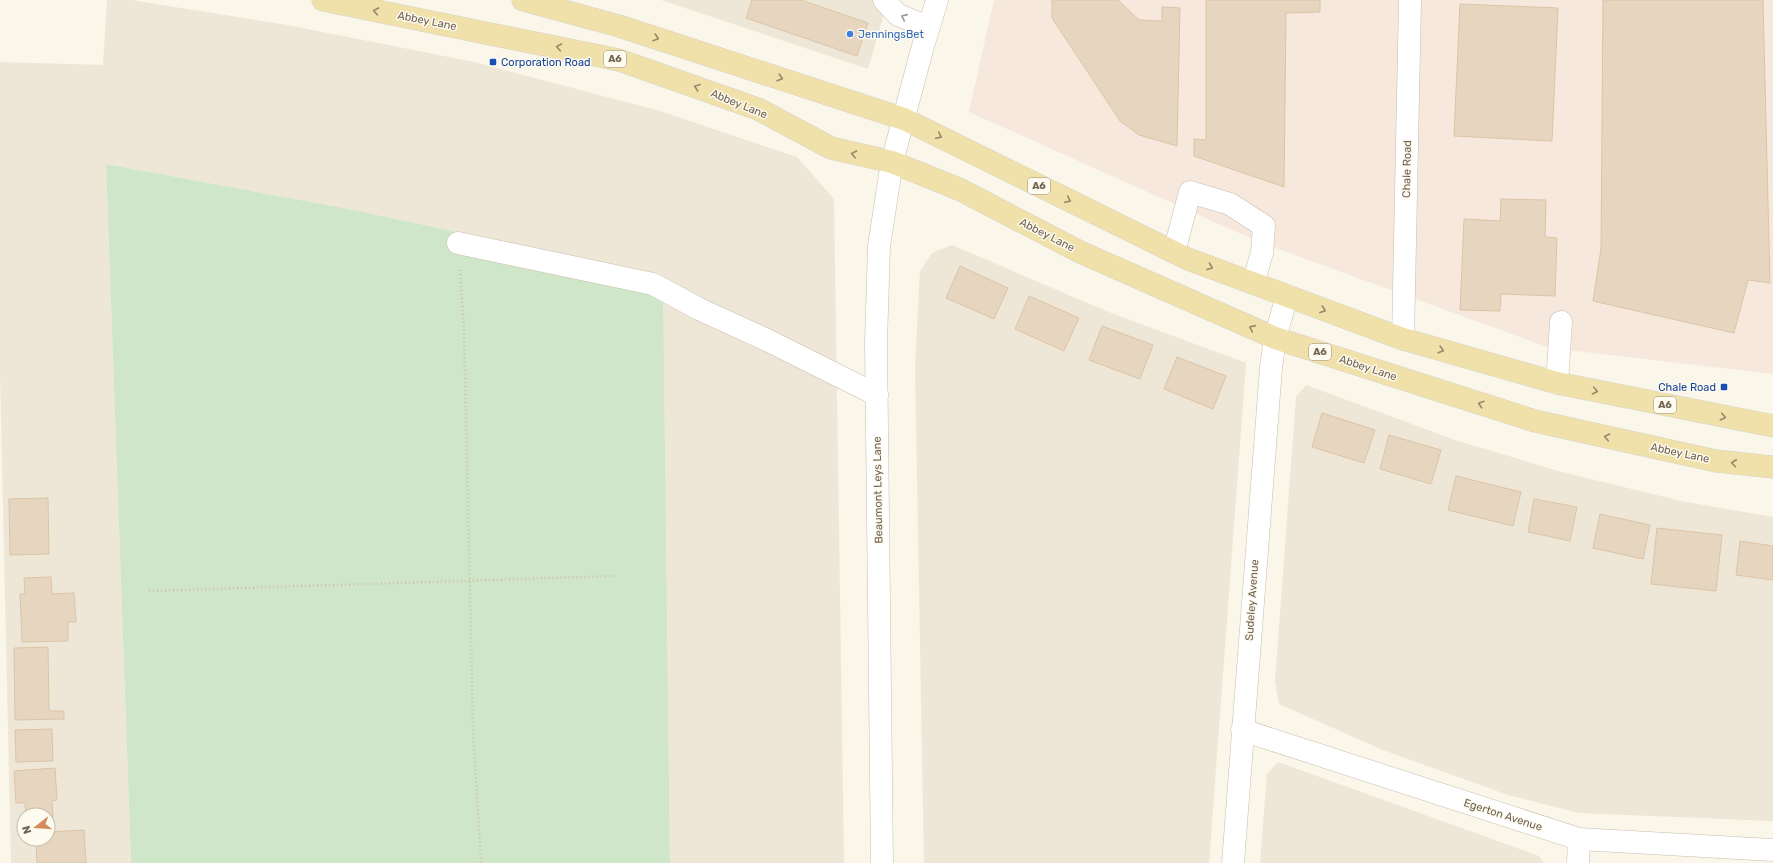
<svg xmlns="http://www.w3.org/2000/svg" width="1773" height="863" font-family="Rubik,sans-serif">
<rect width="100%" height="100%" fill="#faf6e9"/>
<!-- residential -->
<g fill="#eee6d6" fill-rule="evenodd">
<path d="M107 0H131L287 25 474 62 660 111 797 157 834 199 844 863H670L663 276 349 209 106 164 131 863H11L0 373V62L103 65ZM24 815H48V839H24Z"/>
<polygon points="661,0 888,0 868,69"/>
<polygon points="952,245 1106,311 1246,363 1209,863 924,863 915,367 920,271 932,253"/>
<polygon points="1306,385 1455,440 1562,472 1681,501 1773,517 1773,821 1579,813 1508,795 1383,750 1279,704 1275,681 1296,397"/>
<polygon points="1278,762 1539,856 1544,863 1260,863 1267,774"/>
</g>
<!-- commercial -->
<polygon fill="#f6e8dc" points="994,0 1773,0 1773,374 1550,348 1259,242 969,112"/>
<!-- green -->
<polygon fill="#d0e6c9" points="106,164 349,209 663,276 670,863 131,863"/>
<!-- building -->
<g fill="#e7d6bf" stroke="#dcc4a7">
<polygon points="752,0 801,0 868,23 857,56 746,18"/>
<polygon points="1052,0 1118,0 1139,20 1162,21 1162,7 1180,8 1177,146 1139,135 1120,121 1052,18"/>
<polygon points="1206,0 1320,0 1320,12 1286,13 1284,187 1194,156 1194,139 1206,140"/>
<polygon points="1603,0 1763,0 1770,283 1748,280 1734,333 1593,301 1601,249"/>
<polygon points="1460,4 1558,8 1552,141 1454,136"/>
<polygon points="1501,199 1546,200 1545,237 1557,238 1555,296 1501,294 1500,311 1460,310 1464,219 1500,221"/>
<polygon points="960,266 1008,288 994,319 946,298"/>
<polygon points="1029,296 1079,318 1064,351 1015,329"/>
<polygon points="1102,326 1153,345 1140,379 1089,360"/>
<polygon points="1177,357 1226,376 1213,409 1164,389"/>
<polygon points="1322,413 1375,430 1364,463 1312,447"/>
<polygon points="1389,435 1441,450 1431,484 1380,469"/>
<polygon points="1456,476 1521,492 1513,526 1448,510"/>
<polygon points="48,498 49,554 10,555 9,499"/>
<polygon points="1534,499 1577,507 1570,541 1528,532"/>
<polygon points="1600,514 1650,525 1643,559 1593,548"/>
<polygon points="1657,528 1722,535 1716,591 1651,584"/>
<polygon points="1740,541 1773,546 1773,580 1736,575"/>
<polygon points="51,577 52,594 74,593 76,622 68,622 68,641 22,642 20,594 25,594 24,578"/>
<polygon points="48,647 49,711 64,711 64,719 15,720 14,648"/>
<polygon points="52,729 53,761 16,762 15,730"/>
<polygon points="55,768 57,800 52,801 53,818 48,818 48,815 26,815 25,803 16,803 14,771"/>
<polygon points="84,830 86,863 37,863 36,839 48,839 48,832"/>
</g>
<g fill="none" stroke-linecap="round" stroke-linejoin="round">
<!-- minor casing -->
<g stroke="#c8beae" stroke-width="23">
<g id="minor">
<polyline points="884,0 898,15 928,27"/>
<polyline points="458,243 653,284 699,309 769,341 877,395"/>
<polyline points="1174,252 1190,192 1230,204 1264,226 1262,253 1253,283"/>
<polyline points="1403,339 1410,0"/>
<polyline points="1557,383 1561,322"/>
<polyline points="1242,730 1579,839 1773,850"/>
<polyline points="882,863 876,343 879,246 892,162 923,46 937,0"/>
<polyline points="1233,863 1271,368 1275,338 1287,296"/>
<polyline points="1578,863 1579,839"/>
</g>
</g>
<!-- major casing -->
<g stroke="#d7d3ce" stroke-width="23">
<g id="major">
<polyline points="323,0 619,60 758,109 831,148 892,162 961,190 1080,252 1275,338 1535,421 1716,461 1773,467"/>
<polyline points="523,0 619,26 904,119 1188,259 1403,339 1557,383 1773,426"/>
</g>
</g>
<!-- path -->
<g stroke="#d1bea7" stroke-width="2.5" stroke-dasharray="1 3" stroke-linecap="butt">
<polyline points="460,270 464,330 473,729 481,863"/>
<polyline points="149,591 614,576"/>
</g>
<!-- minor -->
<use href="#minor" stroke="#fff" stroke-width="22"/>
<!-- major -->
<use href="#major" stroke="#f0e1aa" stroke-width="22"/>
</g>
<!-- one-way arrows -->
<defs><path id="oneway-chevron" d="M-2-3.5L2.5 0L-2 3.5" fill="none" stroke-width="1.6" stroke-linecap="round" stroke-linejoin="round"/></defs>
<g stroke="#97876b">
<use href="#oneway-chevron" transform="translate(376 11) rotate(-169)"/>
<use href="#oneway-chevron" transform="translate(656 38) rotate(18)"/>
<use href="#oneway-chevron" transform="translate(559 47) rotate(-169)"/>
<use href="#oneway-chevron" transform="translate(780 78) rotate(18)"/>
<use href="#oneway-chevron" transform="translate(697 87) rotate(-160)"/>
<use href="#oneway-chevron" transform="translate(939 136) rotate(26)"/>
<use href="#oneway-chevron" transform="translate(854 154) rotate(-167)"/>
<use href="#oneway-chevron" transform="translate(1068 200) rotate(26)"/>
<use href="#oneway-chevron" transform="translate(1210 267) rotate(21)"/>
<use href="#oneway-chevron" transform="translate(1323 310) rotate(20)"/>
<use href="#oneway-chevron" transform="translate(1252 328) rotate(-156)"/>
<use href="#oneway-chevron" transform="translate(1441 350) rotate(16)"/>
<use href="#oneway-chevron" transform="translate(1595 391) rotate(12)"/>
<use href="#oneway-chevron" transform="translate(1481 404) rotate(-162)"/>
<use href="#oneway-chevron" transform="translate(1723 417) rotate(12)"/>
<use href="#oneway-chevron" transform="translate(1607 437) rotate(-168)"/>
<use href="#oneway-chevron" transform="translate(1734 463) rotate(-173)"/>
</g>
<use stroke="#a3988d" href="#oneway-chevron" transform="translate(904 17) rotate(-156)"/>
<!-- markers -->
<circle fill="#3f7fe0" stroke="#fdfaef" stroke-width="1.5" cx="850" cy="34" r="4"/>
<g fill="#1a4fb4" stroke="#fdfaef" stroke-width="1.5">
<rect x="489" y="58" width="8" height="8" rx="2"/>
<rect x="1720" y="383" width="8" height="8" rx="2"/>
</g>
<g text-anchor="middle" dominant-baseline="central" stroke-width="3" stroke-linejoin="round" paint-order="stroke">
<!-- shield labels -->
<g fill="#fdfaef" stroke="#9b8f80" stroke-width="1">
<rect x="604" y="51" width="22" height="16" rx="3"/>
<rect x="1028" y="178" width="22" height="16" rx="3"/>
<rect x="1309" y="344" width="22" height="16" rx="3"/>
<rect x="1654" y="397" width="22" height="16" rx="3"/>
</g>
<g font-size="10" font-weight="bold" fill="#716150">
<text x="615" y="59">A6</text>
<text x="1039" y="186">A6</text>
<text x="1320" y="352">A6</text>
<text x="1665" y="405">A6</text>
</g>
<!-- street labels -->
<g font-size="11" fill="#716150" stroke="#fdfaef">
<text transform="translate(427 21) rotate(11)">Abbey Lane</text>
<text transform="translate(739 104) rotate(22)">Abbey Lane</text>
<text transform="translate(1407 169) rotate(-89)">Chale Road</text>
<text transform="translate(1047 235) rotate(27)">Abbey Lane</text>
<text transform="translate(1368 368) rotate(18)">Abbey Lane</text>
<text transform="translate(1680 453) rotate(12)">Abbey Lane</text>
<text transform="translate(878 490) rotate(-91)">Beaumont Leys Lane</text>
<text transform="translate(1252 600) rotate(-86)">Sudeley Avenue</text>
<text transform="translate(1503 815) rotate(18)">Egerton Avenue</text>
</g>
<!-- shop labels -->
<g font-size="11" fill="#366cbe" stroke="#fdfaef" text-anchor="start">
<text x="858" y="34">JenningsBet</text>
</g>
<!-- transit labels -->
<g font-size="11" fill="#164399" stroke="#fdfaef" text-anchor="start">
<text x="501" y="62">Corporation Road</text>
<text x="1716" y="387" text-anchor="end">Chale Road</text>
</g>
</g>
<!-- north arrow -->
<g transform="translate(36 827) rotate(253)"><circle r="19" fill="#fdfaef" stroke="#c5bdaf"/>
<path d="M0-3L7 15L0 10L-7 15Z" fill="#d48c5e"/>
<text y="-6" font-size="11" font-weight="bold" text-anchor="middle" fill="#716150">N</text>
</g>
</svg>
